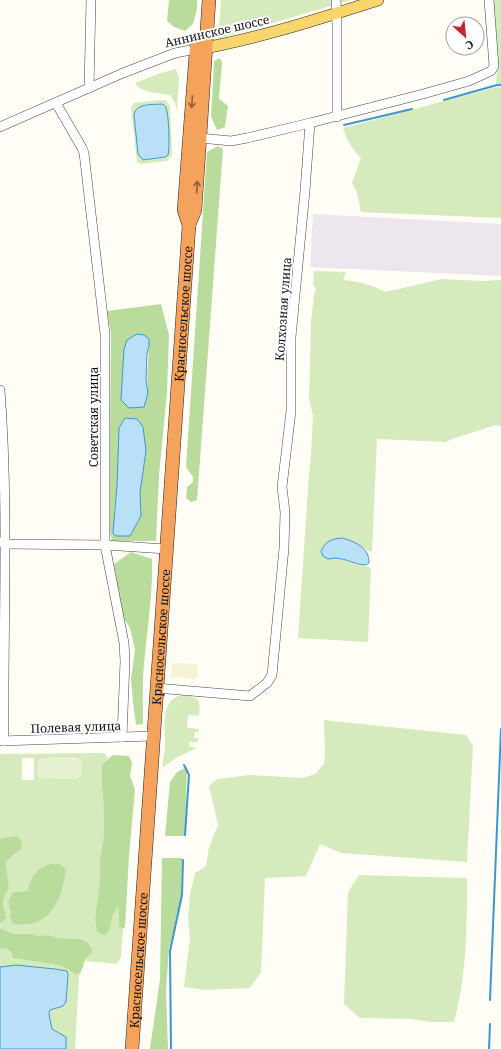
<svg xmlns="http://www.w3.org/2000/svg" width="501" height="1049" font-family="'Noto Serif',serif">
<rect width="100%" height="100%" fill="#fffdf5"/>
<!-- industrial -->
<polygon fill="#eee6ef" points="313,214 501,224 501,276 310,267"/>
<!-- farmland -->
<polygon fill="#f6f3d4" points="172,663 198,664 197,679 171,677"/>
<!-- green -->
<g fill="#d5ebbd" fill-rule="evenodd">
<polygon points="221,0 351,0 218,39"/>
<polygon points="493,0 501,0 501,84 496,84 497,68"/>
<path d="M176 69 179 78 177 111 175 103 170 95C160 93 140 93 135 83L158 74Z"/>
<path d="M497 87H501V218L361 212 357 193 352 183 361 158C352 149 347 141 343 128Z"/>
<polygon points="162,100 166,100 170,106 172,155 167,161 141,164 137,162 131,108 134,103"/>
<path d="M314 271 346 272 343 280C358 281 372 285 385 292L442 279 482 281 501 280V427L496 425 455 438 446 442 377 439 372 552C363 550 357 543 349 540L334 557C343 559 350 563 359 565 363 566 367 566 371 568L368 642 298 638 309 475 311 455 313 416 309 398 311 322 314 295 316 288 313 286Z"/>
<path d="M182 695C199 697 201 699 199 716L188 715 187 728 199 729V732H195L194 738H198V742H189V747H196L195 749 176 758 163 767C162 760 165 752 165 745 165 728 160 699 182 695Z"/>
<polygon points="324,720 466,735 473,746 467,862 341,853 320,844 306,876 265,878 261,972 250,988 204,990 184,987 190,938 188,918 190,894 195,873 206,866 209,847 218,825 209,786 217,779 250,775 303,778 315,774 324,764 325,754"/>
<path d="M104 753 108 758 102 764V787L103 795 104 826 103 842 100 857V880L95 918 110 929 112 918 118 904 119 926 123 929 121 957 117 964 85 961 79 976 75 1049H0V941L85 958 92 953 81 939 59 938 48 935 37 936 33 934H14L0 928 4 904 3 899 4 895 9 888 6 862 16 854 0 839V754ZM22 758H34V780H22ZM46 758H78L39 778 38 775 41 759ZM66 871C63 889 58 910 41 920 37 922 31 923 26 925L11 912 8 905 14 892 27 891 29 886Z"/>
<path d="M359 875 467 878C467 927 467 974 454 1022H431L410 1019 360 1018 344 1004 348 892Z"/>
</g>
<!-- forest -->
<g fill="#b9dc9c" fill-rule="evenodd">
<polygon points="169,0 197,0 197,9 193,24 185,31 174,27 167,21"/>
<polygon points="220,58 222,63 219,99 228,106 225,127 217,130 211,117 214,61"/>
<polygon points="218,146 223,149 197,500 191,502 186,498 187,487 193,482 193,477 186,467 207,152"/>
<path d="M161 304 169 335 167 392 159 475 156 541H112L109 529 111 333 107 311ZM149 346C148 352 149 357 148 363 147 373 147 382 148 393L121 400 124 349ZM117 486 140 492 141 516 114 513Z"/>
<path d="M131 552 152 559C153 591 148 622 145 654 142 677 143 701 143 724L136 725 133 702 131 679 135 650 130 628 123 617 114 564Z"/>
<polygon points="113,755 129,756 132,763 130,776 135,789 129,856 125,927 123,929 119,926 118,905 112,918 110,929 106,935 102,935 97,931 95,918 100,880 100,857 103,842 104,827 103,795 102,787 102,764"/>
<polygon points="187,767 185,836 165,836 170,782 177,772"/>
<path d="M17 836 21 841 22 848 6 862 9 888C0 900 4 904 6 918L0 924V839Z"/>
<polygon points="162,858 182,858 181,904 169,949 166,991 168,1049 150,1049 160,979"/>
<path d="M57 863 63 866 66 871C61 902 50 929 13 924L10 916 11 912C7 904 7 900 14 892L27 891C33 874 37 866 57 863Z"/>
<polygon points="0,928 14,934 33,934 37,936 48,935 59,938 81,939 88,943 92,949 92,953 85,959 81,972 76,974 60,965 13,958 12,953 8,949 0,948"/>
</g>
<!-- pitch -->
<polygon fill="#e6f2cf" points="46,758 80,759 82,761 81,776 76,779 39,778 38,762 41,759"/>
<!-- water -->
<g fill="#b9e0f7" stroke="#3f96cf">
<path d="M162 104C165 106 165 105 166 108 169 116 170 147 168 155L165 157 143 160 138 154 134 115C136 103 151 105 162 104Z"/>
<polygon points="137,334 144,335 149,339 149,346 147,354 146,380 148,393 144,407 129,408 121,400 124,349 127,340"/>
<polygon points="125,418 137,419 143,427 146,451 140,492 141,516 130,536 116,536 113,533 117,486 119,428"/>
<path d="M342 538C354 541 370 548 369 563L366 565C353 565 342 555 328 559L323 556 321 551C326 541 331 539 342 538Z"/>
<polygon points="16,965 55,969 67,971 68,975 66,1002 63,1006 50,1010 49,1014 52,1029 66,1037 66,1049 0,1049 0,967"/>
</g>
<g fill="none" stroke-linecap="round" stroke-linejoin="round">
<!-- stream -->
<g stroke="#3f96cf" stroke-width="2">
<polyline points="444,100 497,85 501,85"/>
<polyline points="344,125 412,109"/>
<polyline points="184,765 189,775 185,835"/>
<polyline points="490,1000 501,729"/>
<polyline points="171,1049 170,951 182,895 183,860"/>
<polyline points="489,1049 490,1024"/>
</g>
<!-- minor casing -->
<g stroke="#444" stroke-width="10">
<g id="minor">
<polyline points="336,0 337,24 337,117"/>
<polyline points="89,88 91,0"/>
<polyline points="56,103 82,148 84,153 105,334 105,545 124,643 125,661 122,737"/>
<polyline points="0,127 123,73 175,53 196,49"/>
<polyline points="200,138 231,141 247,138 310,123"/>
<path d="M0 390C9 507 3 624 4 741"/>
<polyline points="0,542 5,544 105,545 166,549"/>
<polyline points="156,688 250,696 267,683 272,675 284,548 285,512 282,487 291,411 291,337 305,191 310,123 423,94 469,81 491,71 494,66 489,0"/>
<polyline points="0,741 153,736"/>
</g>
</g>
<!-- major casing -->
<g stroke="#222" stroke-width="12">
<path id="major" d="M199 49C260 38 319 19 378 0"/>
</g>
<!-- highway casing -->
<g stroke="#222" stroke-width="14">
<g id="highway">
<polyline points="189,225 184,210 197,40"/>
<path id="s1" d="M132 1049 189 225 195 210 209 0"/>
</g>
</g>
<!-- minor -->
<use href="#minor" stroke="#fff" stroke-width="9"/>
<!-- major -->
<use href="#major" stroke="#f9d66b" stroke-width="11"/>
<!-- highway -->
<use href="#highway" stroke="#f5a25d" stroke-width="13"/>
</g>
<!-- one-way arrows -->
<defs><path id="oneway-shaft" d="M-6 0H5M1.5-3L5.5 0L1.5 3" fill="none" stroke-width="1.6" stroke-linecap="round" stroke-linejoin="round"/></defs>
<g stroke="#8e613b">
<use href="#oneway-shaft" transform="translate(192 102) rotate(94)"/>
<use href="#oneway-shaft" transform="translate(197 187) rotate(-86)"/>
</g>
<g text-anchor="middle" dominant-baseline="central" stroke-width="4" stroke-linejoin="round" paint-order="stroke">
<!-- street labels -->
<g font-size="12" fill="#111" stroke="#fff">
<text transform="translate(217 31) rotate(-13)">Аннинское шоссе</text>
<text transform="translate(283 309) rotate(-86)">Колхозная улица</text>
<text stroke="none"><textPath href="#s1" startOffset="737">Красносельское шоссе</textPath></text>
<text transform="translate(93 417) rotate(-90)">Советская улица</text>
<text stroke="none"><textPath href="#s1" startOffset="413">Красносельское шоссе</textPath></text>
<text transform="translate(76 727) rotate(-2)">Полевая улица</text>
<text stroke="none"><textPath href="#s1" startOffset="89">Красносельское шоссе</textPath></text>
</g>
</g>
<!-- north arrow -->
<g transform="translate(465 36) rotate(153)"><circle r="19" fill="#ffffff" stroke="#a0a0a0"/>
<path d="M0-3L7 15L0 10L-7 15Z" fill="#c4262e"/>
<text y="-6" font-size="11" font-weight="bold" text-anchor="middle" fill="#111111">С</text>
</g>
</svg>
